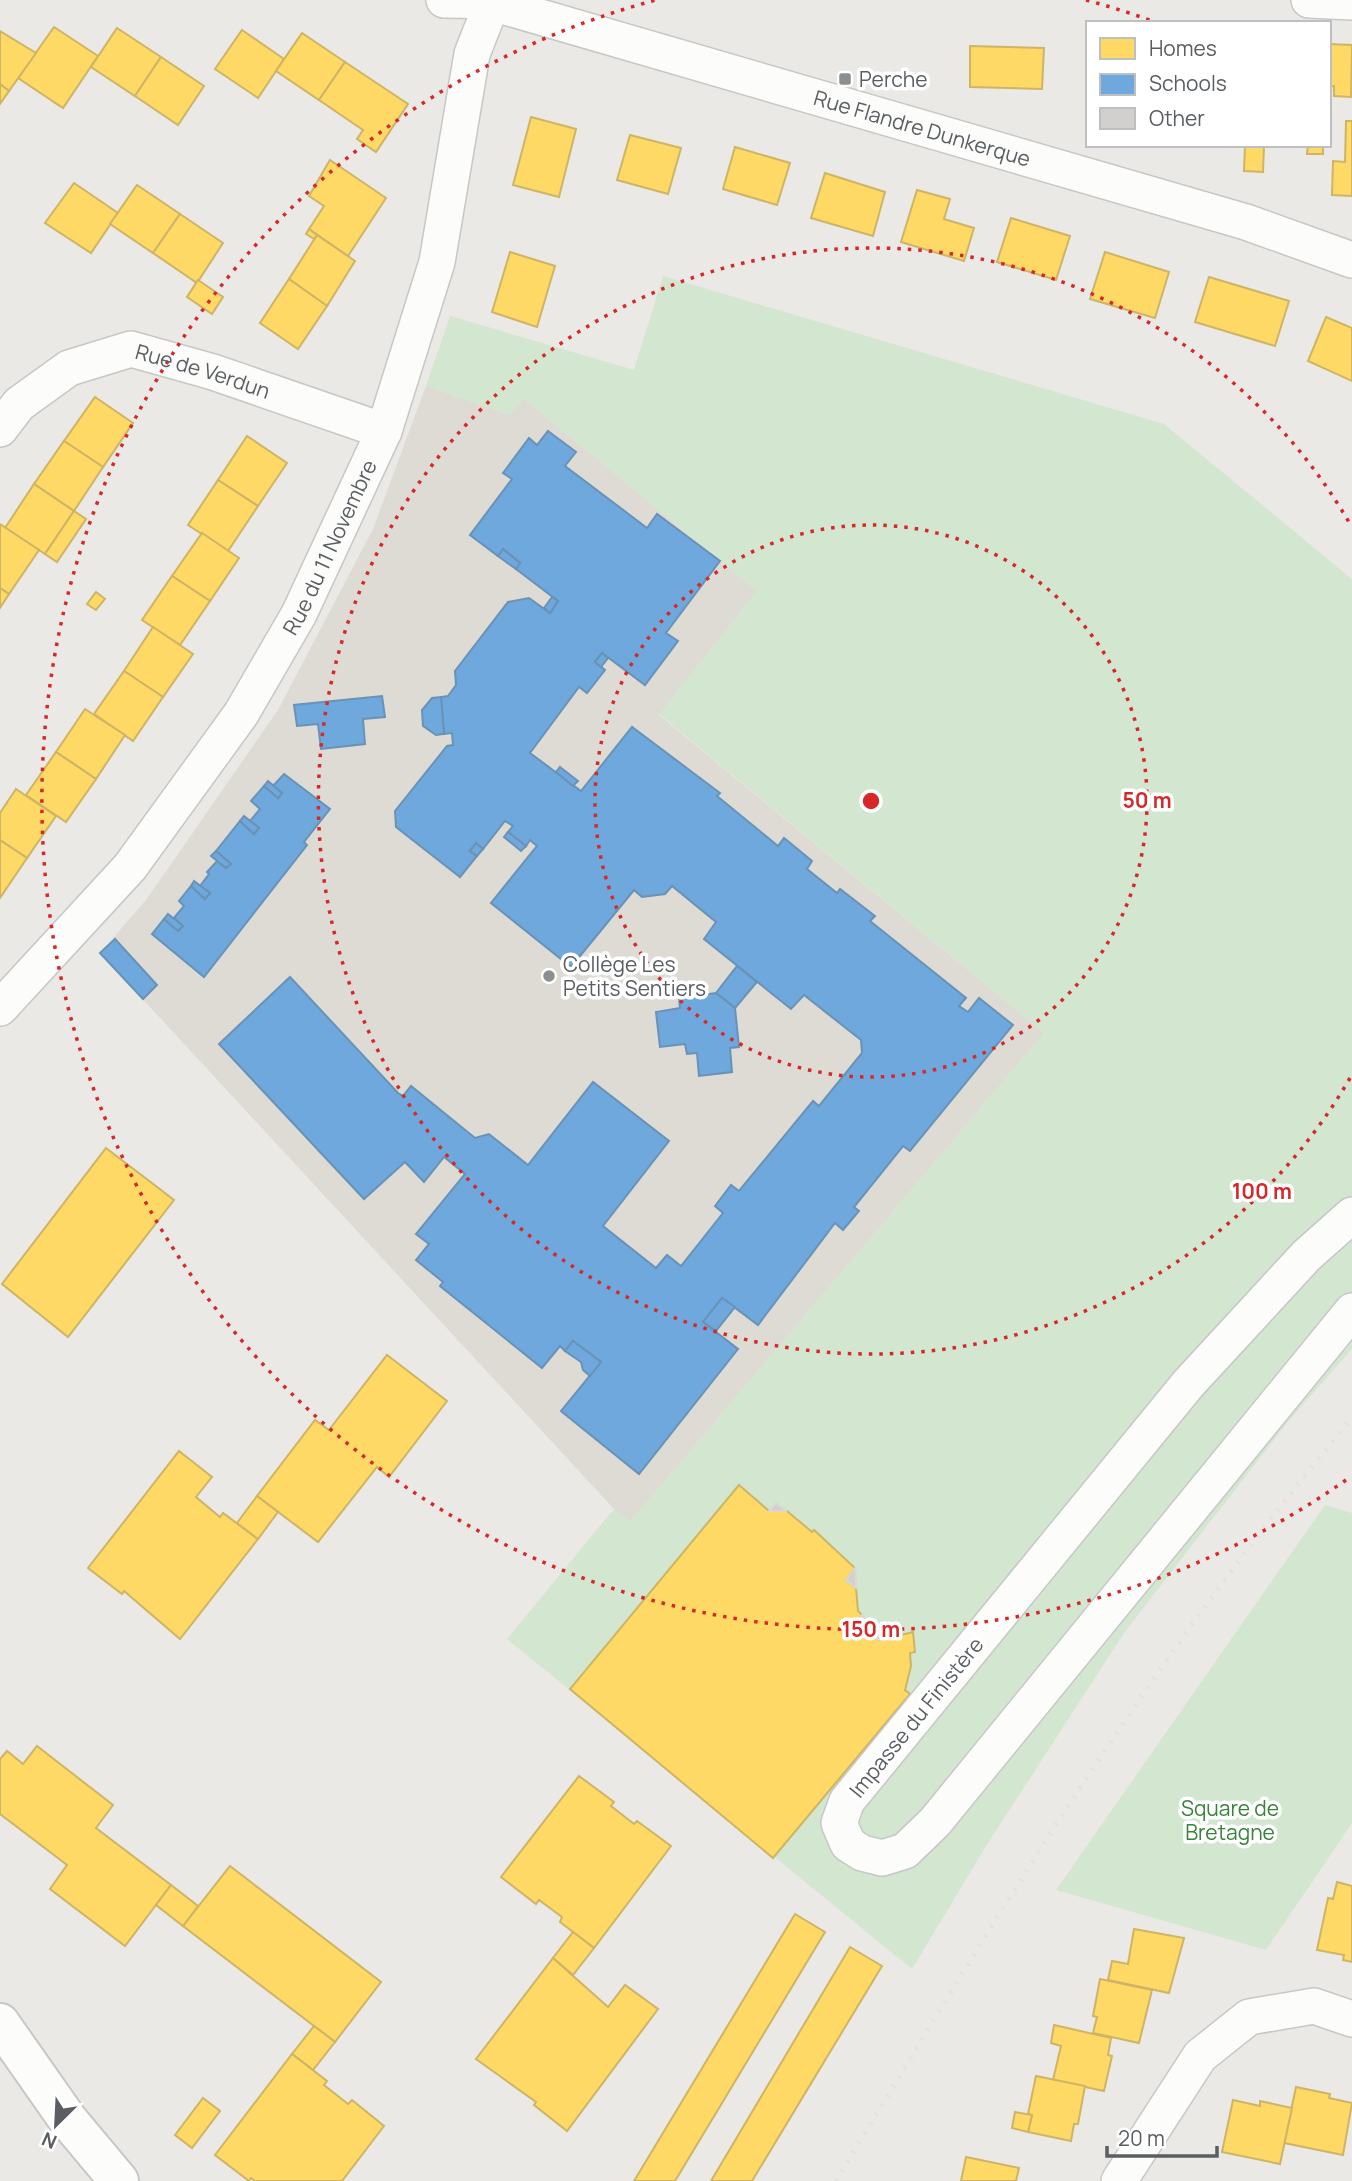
<svg xmlns="http://www.w3.org/2000/svg" width="1352" height="2181" font-family="Manrope,sans-serif">
<rect width="100%" height="100%" fill="#eae9e5"/>
<!-- education -->
<polygon fill="#dddbd4" points="426,386 510,415 523,398 757,591 659,715 1044,1033 630,1522 614,1509 100,953 146,900 278,710 373,529"/>
<!-- green -->
<g fill="#d2e6d0">
<polygon points="663,276 1164,424 1352,579 1352,1349 1290,1419 1124,1633 986,1846 912,1969 507,1639 614,1509 630,1522 1044,1033 659,714 757,591 524,399 510,415 426,386 450,316 634,370"/>
<polygon points="1325,1505 1352,1513 1352,1823 1266,1950 1056,1890"/>
</g>
<!-- homes -->
<g fill="#ffd966" stroke="#ceb465" stroke-width="2">
<polygon points="54,27 98,56 63,108 18,78"/>
<polygon points="117,28 161,57 135,96 91,67"/>
<polygon points="242,30 284,59 258,98 215,69"/>
<polygon points="0,31 36,53 9,91 0,84"/>
<polygon points="302,33 345,62 319,100 276,71"/>
<polygon points="1329,44 1352,45 1351,97 1334,96 1334,86 1329,86"/>
<polygon points="970,46 1044,48 1042,89 970,87"/>
<polygon points="161,57 204,86 178,125 135,96"/>
<polygon points="345,62 408,104 376,152 357,139 363,130 319,100"/>
<polygon points="0,84 9,91 0,104"/>
<polygon points="531,117 576,129 559,197 513,185"/>
<polygon points="1346,121 1352,121 1352,196 1332,195 1333,161 1345,162"/>
<polygon points="630,135 681,148 668,194 617,180"/>
<polygon points="1245,145 1264,145 1263,172 1244,171"/>
<polygon points="1308,145 1323,145 1323,154 1307,154"/>
<polygon points="735,147 790,163 777,205 723,189"/>
<polygon points="330,160 386,198 348,256 309,229 324,206 309,196"/>
<polygon points="825,173 885,192 873,236 811,218"/>
<polygon points="74,183 118,213 91,253 45,223"/>
<polygon points="137,185 180,214 153,253 110,224"/>
<polygon points="917,190 950,199 944,219 974,228 964,261 901,242"/>
<polygon points="180,214 223,243 197,283 153,253"/>
<polygon points="1011,218 1070,236 1056,280 997,262"/>
<polygon points="309,229 317,235 314,239 306,234"/>
<polygon points="317,235 355,261 327,306 289,279"/>
<polygon points="510,252 555,266 537,327 492,312"/>
<polygon points="1105,252 1169,272 1155,318 1090,299"/>
<polygon points="1209,277 1289,301 1275,346 1195,322"/>
<polygon points="289,279 327,306 298,349 260,323"/>
<polygon points="198,280 223,297 212,314 187,297"/>
<polygon points="1326,317 1352,328 1352,381 1308,361"/>
<polygon points="95,397 133,423 103,467 64,441"/>
<polygon points="247,436 287,463 258,506 218,480"/>
<polygon points="64,441 103,467 74,511 34,484"/>
<polygon points="218,480 258,506 228,551 188,525"/>
<polygon points="34,484 74,511 45,554 5,528"/>
<polygon points="74,511 86,519 57,562 45,554"/>
<polygon points="0,524 39,550 9,594 0,588"/>
<polygon points="202,533 239,558 210,601 172,576"/>
<polygon points="172,576 210,601 180,645 142,620"/>
<polygon points="0,588 9,594 0,608"/>
<polygon points="96,592 105,599 96,610 87,604"/>
<polygon points="153,627 193,654 163,697 124,671"/>
<polygon points="124,671 163,697 133,741 94,714"/>
<polygon points="85,709 125,735 96,779 56,752"/>
<polygon points="56,752 96,779 66,822 26,795"/>
<polygon points="16,789 56,816 27,858 0,840 0,813"/>
<polygon points="0,840 27,858 0,898"/>
<polygon points="106,1148 174,1200 68,1337 2,1284"/>
<polygon points="387,1355 447,1401 389,1477 377,1467 318,1542 257,1496 315,1420 329,1430"/>
<polygon points="179,1451 212,1477 196,1497 220,1517 223,1513 258,1539 180,1639 124,1591 122,1594 88,1568"/>
<polygon points="739,1485 769,1511 787,1511 812,1532 814,1530 855,1568 846,1580 856,1588 858,1611 862,1615 857,1621 868,1637 881,1640 913,1632 915,1652 910,1653 911,1666 905,1690 910,1694 773,1858 570,1689"/>
<polygon points="257,1496 278,1512 258,1539 237,1523"/>
<polygon points="37,1746 113,1805 96,1828 171,1885 125,1946 50,1889 67,1865 0,1814 0,1759 7,1751 23,1764"/>
<polygon points="579,1776 614,1802 611,1806 634,1824 637,1821 671,1846 594,1948 560,1922 562,1917 539,1900 536,1904 501,1877"/>
<polygon points="230,1866 381,1982 335,2042 183,1926"/>
<polygon points="1337,1882 1352,1886 1352,1962 1343,1960 1344,1955 1317,1950 1328,1898 1333,1899"/>
<polygon points="171,1885 198,1906 183,1926 156,1905"/>
<polygon points="795,1914 825,1932 675,2181 634,2181"/>
<polygon points="1134,1929 1184,1938 1169,1993 1108,1980 1112,1961 1128,1964"/>
<polygon points="573,1932 594,1948 573,1975 553,1958"/>
<polygon points="850,1947 882,1966 752,2181 711,2181"/>
<polygon points="553,1958 608,2007 625,1985 658,2009 567,2131 534,2105 536,2102 476,2059"/>
<polygon points="1100,1979 1152,1990 1139,2043 1093,2033 1097,2017 1093,2016"/>
<polygon points="1054,2025 1111,2038 1108,2055 1112,2056 1104,2091 1053,2080 1061,2046 1051,2043"/>
<polygon points="314,2026 335,2042 313,2070 292,2054"/>
<polygon points="292,2054 327,2081 324,2085 348,2104 352,2100 384,2126 342,2181 255,2181 251,2178 249,2181 215,2155"/>
<polygon points="1036,2076 1085,2086 1078,2124 1074,2124 1071,2141 1028,2132 1032,2115 1028,2114"/>
<polygon points="1296,2087 1330,2094 1329,2098 1352,2103 1343,2155 1284,2143"/>
<polygon points="203,2098 220,2111 192,2148 175,2135"/>
<polygon points="1233,2100 1260,2106 1260,2101 1292,2108 1280,2164 1222,2152"/>
<polygon points="1015,2112 1032,2115 1028,2132 1012,2128"/>
<polygon points="966,2157 1019,2168 1016,2181 961,2181"/>
</g>
<!-- schools -->
<g fill="#6fa8dc" stroke="#6992b7" stroke-width="2">
<polygon points="548,431 576,452 565,466 647,528 657,514 720,561 666,633 678,641 645,685 602,653 595,662 605,670 587,693 579,687 530,753 581,791 632,727 720,793 717,796 778,846 784,838 812,861 807,869 837,893 840,889 875,916 870,921 966,998 959,1006 968,1012 979,998 1013,1025 910,1151 903,1146 854,1207 859,1211 843,1230 835,1223 758,1325 722,1298 703,1322 738,1349 639,1474 561,1411 601,1362 573,1341 565,1351 560,1346 542,1368 440,1286 443,1282 416,1260 429,1244 416,1234 465,1174 444,1157 424,1182 405,1162 364,1199 219,1044 290,977 398,1093 403,1096 411,1086 475,1138 489,1134 528,1165 593,1082 669,1141 603,1226 656,1268 667,1255 681,1266 723,1213 715,1206 731,1185 739,1191 813,1101 819,1106 862,1053 861,1040 804,995 791,1009 704,939 716,922 672,886 665,894 642,897 634,890 571,967 491,903 537,846 530,840 526,846 508,832 513,826 505,821 483,849 476,843 470,851 477,856 460,877 396,827 395,811 447,746 453,745 452,733 444,734 441,697 448,696 456,685 455,671 508,602 529,598 550,613 558,601 516,569 520,563 503,549 498,556 470,535 512,479 503,473 529,438 537,445"/>
<polygon points="503,549 520,563 516,569 498,556"/>
<polygon points="552,597 558,601 550,613 544,608"/>
<polygon points="602,653 608,658 601,667 595,662"/>
<polygon points="382,696 385,717 363,719 365,744 321,749 318,724 297,726 294,705"/>
<polygon points="441,697 444,734 436,735 423,726 422,710 432,698"/>
<polygon points="560,767 578,781 573,786 556,772"/>
<polygon points="284,774 330,809 304,842 307,845 204,977 152,934 164,919 178,931 183,926 174,918 184,906 179,901 191,886 205,899 210,893 200,886 209,874 207,872 217,861 226,868 231,864 216,851 240,821 254,834 259,828 250,821 260,809 251,801 264,786 278,798 282,793 273,786"/>
<polygon points="268,781 282,793 278,798 264,786"/>
<polygon points="244,816 259,828 254,834 240,821"/>
<polygon points="508,832 526,846 521,851 504,837"/>
<polygon points="476,843 483,849 477,856 470,851"/>
<polygon points="216,851 231,864 226,868 211,856"/>
<polygon points="194,881 210,893 205,899 191,886"/>
<polygon points="168,914 183,926 178,931 164,919"/>
<polygon points="115,939 157,985 143,999 100,953"/>
<polygon points="737,966 757,982 735,1008 716,993"/>
<polygon points="716,993 735,1008 739,1047 730,1048 732,1072 699,1076 697,1053 687,1054 685,1044 660,1047 656,1012 680,1008 679,998"/>
<polygon points="722,1298 735,1307 716,1331 703,1322"/>
<polygon points="573,1341 601,1362 590,1376 583,1370 581,1362 565,1351"/>
</g>
<!-- building -->
<g fill="#d1d0ce" stroke="#dad8d4" stroke-width="2">
<polygon points="776,1503 785,1510 787,1511 769,1511"/>
<polygon points="855,1568 856,1586 856,1588 846,1580"/>
<polygon points="862,1615 881,1640 868,1637 857,1621"/>
</g>
<g fill="none" stroke-linecap="round" stroke-linejoin="round">
<!-- minor casing -->
<g stroke="#c7c7c7" stroke-width="38">
<g id="minor">
<polyline points="444,0 514,1"/>
<polyline points="1309,0 1352,2"/>
<path id="s1" d="M492 3 1246 222 1352 260"/>
<path id="s2" d="M0 429 19 404 69 368 131 349 213 372 384 431"/>
<path id="s3" d="M0 1008 130 867 241 714 299 614 384 431 437 262 472 54 492 3"/>
<polyline points="1352,1215 1306,1256 1188,1384 847,1801 839,1823 848,1844 862,1853 882,1858 905,1851 935,1822 1352,1311"/>
<polyline points="1119,2181 1200,2056 1249,2017 1314,2006 1352,2019"/>
</g>
</g>
<!-- tertiary casing -->
<g stroke="#c7c7c7" stroke-width="42">
<polyline id="tertiary" points="0,2023 68,2120 119,2181"/>
</g>
<!-- minor -->
<use href="#minor" stroke="#fcfcfb" stroke-width="35"/>
<!-- tertiary -->
<use href="#tertiary" stroke="#fcfcfb" stroke-width="38"/>
<!-- rail -->
<path stroke="#e2e1e1" stroke-width="5" stroke-dasharray="2 9" stroke-linecap="butt" d="M836 2181C995 1918 1154 1654 1352 1418"/>
</g>
<!-- distance rings -->
<g fill="none" stroke="#d62828" stroke-width="3.5" stroke-dasharray="3.5 7">
<circle cx="871" cy="801" r="276"/>
<path d="M1350 1078A553 553 0 1 1 1350 524"/>
<path d="M1346 1480A829 829 0 1 1 656 0M1086 0A829 829 0 0 1 1155 22"/>
</g>
<!-- markers -->
<g fill="#8c8f90" stroke="#fff" stroke-width="2.5">
<rect x="838" y="72" width="14" height="14" rx="3.5"/>
<circle cx="549" cy="976" r="7"/>
</g>
<g text-anchor="middle" dominant-baseline="central" stroke-width="7" stroke-linejoin="round" paint-order="stroke">
<!-- poi labels -->
<g font-size="21" fill="#5a5e62" stroke="#fff" text-anchor="start">
<text x="859" y="79">Perche</text>
<text x="563" y="964">Collège Les<tspan x="563" dy="24">Petits Sentiers</tspan></text>
</g>
<!-- street labels -->
<g font-size="21" fill="#5a5e62" stroke="#fff">
<text stroke="none"><textPath href="#s1" startOffset="448">Rue Flandre Dunkerque</textPath></text>
<text stroke="none"><textPath href="#s2" startOffset="233">Rue de Verdun</textPath></text>
<text stroke="none"><textPath href="#s3" startOffset="570">Rue du 11 Novembre</textPath></text>
<text transform="translate(916 1717) rotate(-51)">Impasse du Finistère</text>
</g>
<!-- park labels -->
<g font-size="21" fill="#39833c" stroke="#fff">
<text x="1230" y="1808">Square de<tspan x="1230" dy="24">Bretagne</tspan></text>
</g>
</g>
<circle cx="871" cy="801" r="10" fill="#d62828" stroke="#fff" stroke-width="3.5"/>
<g font-size="21" text-anchor="middle" font-weight="bold" fill="#d62828" stroke="#fff" stroke-width="7" stroke-linejoin="round" paint-order="stroke">
<text x="1147" y="808">50 m</text>
<text x="1262" y="1199">100 m</text>
<text x="871" y="1637">150 m</text>
</g>
<!-- legend -->
<rect x="1086" y="21" width="245" height="126" fill="#ffffff" stroke="#bdbfc0" stroke-width="2"/>
<rect x="1100" y="38" width="35" height="21" fill="#ffd966" stroke="#bdbfc0" stroke-width="2"/>
<text x="1149" y="56" font-size="21" fill="#5a5e62">Homes</text>
<rect x="1100" y="74" width="35" height="21" fill="#6fa8dc" stroke="#bdbfc0" stroke-width="2"/>
<text x="1149" y="91" font-size="21" fill="#5a5e62">Schools</text>
<rect x="1100" y="108" width="35" height="21" fill="#d1d0ce" stroke="#bdbfc0" stroke-width="2"/>
<text x="1149" y="126" font-size="21" fill="#5a5e62">Other</text>
<!-- north arrow -->
<g transform="translate(56 2125) rotate(204)" stroke="#ffffff" stroke-width="5" paint-order="stroke">
<path d="M0-5L12 26L0 18L-12 26Z" fill="#5a5e62"/>
<text y="-10" font-size="19" font-weight="bold" text-anchor="middle" fill="#5a5e62">N</text>
</g>
<!-- scale -->
<path d="M1107 2146v10h110v-10" fill="none" stroke="#5a5e62" stroke-width="3.5"/>
<text x="1118" y="2146" font-size="21" fill="#5a5e62" stroke="#ffffff" stroke-width="5" paint-order="stroke">20 m</text>
</svg>
